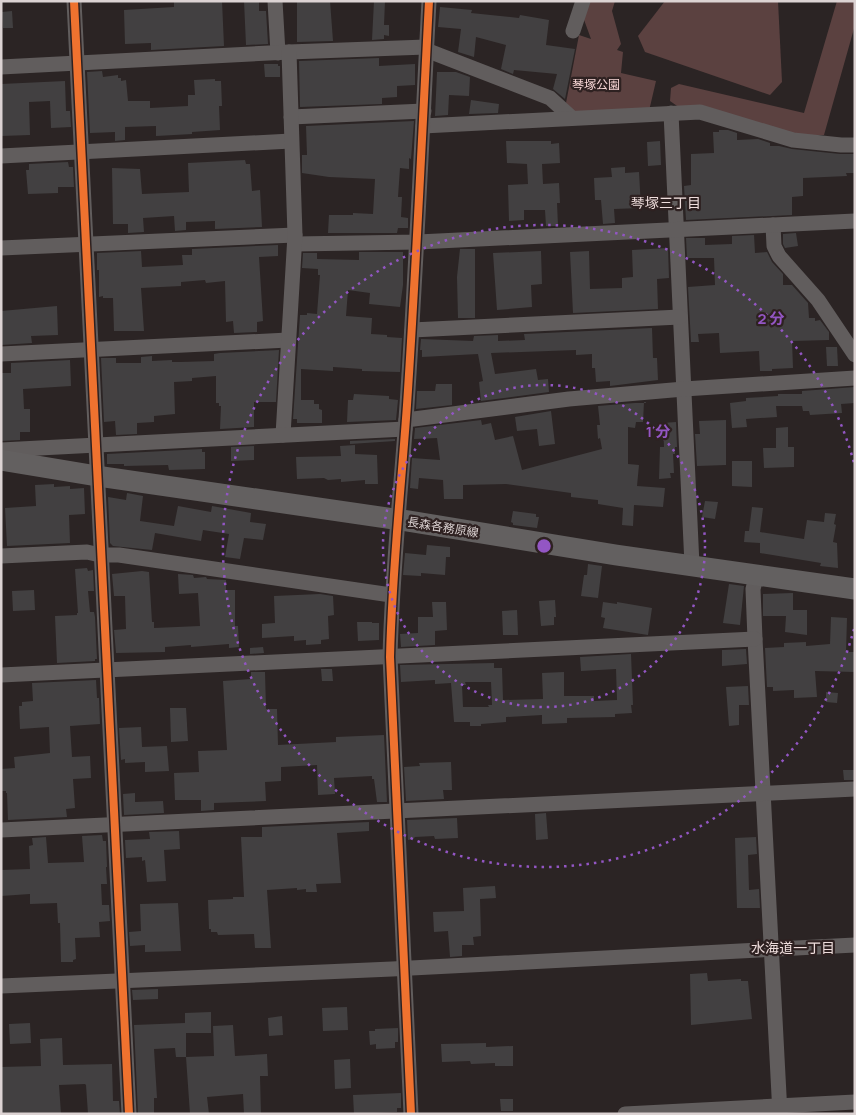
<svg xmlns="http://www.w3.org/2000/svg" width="856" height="1115" font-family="Manrope,'Noto Sans JP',sans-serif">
<rect width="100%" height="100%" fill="#2b2424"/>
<!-- green -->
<g fill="#5b4140">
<polygon points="588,1 615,1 612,11 621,44 617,50 623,52 621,73 656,81 649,111 573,111 566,103 579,35 591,39 583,17"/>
<polygon points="665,1 778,1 782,82 770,95 645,52 638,36"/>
<polygon points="837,1 855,1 855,25 824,135 794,136 680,108 670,101 671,88 679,84 804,113"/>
</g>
<!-- building -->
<g fill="#424041" fill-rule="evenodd">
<polygon points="174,1 222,1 224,46 151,50 151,43 125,44 124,10 174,7"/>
<polygon points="244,1 259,1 259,11 266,11 268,44 246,45"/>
<polygon points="297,1 330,1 333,41 297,42"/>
<polygon points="374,1 385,1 384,25 389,25 389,36 384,35 384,39 372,40"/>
<polygon points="440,7 472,10 471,13 519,18 520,15 549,20 546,45 575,49 565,99 553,89 557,74 514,70 513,74 501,69 506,45 476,37 474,57 458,52 461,29 438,27"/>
<polygon points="12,11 13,28 3,28 2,12"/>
<polygon points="379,58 379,66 415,64 415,85 397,86 397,97 382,98 382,104 300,107 299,61"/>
<polygon points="264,64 278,64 278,66 280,66 280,77 265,77"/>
<polygon points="102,71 103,77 118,75 118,78 121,78 121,81 126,80 128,101 150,101 150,108 188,106 188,95 195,95 194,80 215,79 215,81 221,81 222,106 219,106 220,130 192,132 192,134 156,136 156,126 125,127 125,140 115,141 115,132 90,133 87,72"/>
<polygon points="437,72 456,72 470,77 469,96 449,95 448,115 435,116"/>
<polygon points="65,81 66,111 70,111 71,127 51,128 50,101 29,102 30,135 1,136 1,84"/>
<polygon points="471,100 499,104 498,113 469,114"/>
<polygon points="414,121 411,159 409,158 409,169 400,168 398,197 402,197 401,217 408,218 408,228 398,228 397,233 328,233 329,215 353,215 353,213 373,214 375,179 329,177 302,173 302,155 307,155 306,126"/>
<polygon points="719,130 728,130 737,133 737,140 758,139 770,143 770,146 779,146 792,149 840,154 855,154 855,173 846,173 847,176 803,178 803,196 792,197 792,215 686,220 684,186 691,185 691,154 714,153 713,132 719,132"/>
<polygon points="506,141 551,141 551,144 559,143 560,163 542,164 543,184 559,183 560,203 557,203 558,226 546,226 545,210 524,210 524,220 509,221 508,185 528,184 527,164 507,163"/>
<polygon points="660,141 661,165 648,166 647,142"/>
<polygon points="245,160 246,164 250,164 252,191 260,190 262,227 215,229 215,221 186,222 186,230 175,231 174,216 143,218 144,232 128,233 128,224 113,224 112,168 140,169 142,194 189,192 188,163"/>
<polygon points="68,162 69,167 73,167 74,187 58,187 58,193 28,194 26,170 29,170 29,164"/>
<polygon points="625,167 625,173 639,172 641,208 614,209 615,223 603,224 601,200 595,200 594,178 612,177 611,168"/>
<polygon points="796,233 798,246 785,248 783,244 783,234"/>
<polygon points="754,235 755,253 767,252 772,262 783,274 783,285 792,285 808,303 809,318 815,318 815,321 820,320 829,332 829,340 792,341 793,368 772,369 772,371 760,371 759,351 720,353 719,333 698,334 699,342 691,342 688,287 715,285 714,258 687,258 686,238 705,238 705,245 732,244 732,236"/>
<polygon points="278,245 278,256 259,257 263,321 257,322 257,332 234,333 233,321 226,322 225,281 206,283 205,280 181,282 181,286 141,288 144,331 114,331 113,298 103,298 103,296 99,297 99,270 97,270 97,253 141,251 142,267 183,265 182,255 192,255 192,249"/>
<polygon points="668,248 669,278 657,279 658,309 573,313 570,252 589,251 590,289 622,288 622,278 633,277 632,250"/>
<polygon points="460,249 475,249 475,318 458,318 457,277"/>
<polygon points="541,251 542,284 531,285 532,307 497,310 493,253"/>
<polygon points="359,252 403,252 403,285 400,307 369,304 370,293 348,290 346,316 372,318 371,334 387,335 387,337 402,338 400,372 362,371 362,369 333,367 333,371 301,369 301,400 314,400 314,404 319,404 319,409 322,410 322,423 297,423 297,419 293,419 300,315 307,315 307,313 317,314 320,275 318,275 318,269 302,268 303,253 317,253 317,259 359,260"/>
<polygon points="57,306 58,335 31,336 32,343 1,345 1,311"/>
<polygon points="652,328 653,358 657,358 658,380 610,386 610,381 596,382 595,368 592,368 592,354 576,355 576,350 491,353 495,374 536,369 538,380 548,379 549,392 481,401 479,382 483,381 478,354 422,357 422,350 420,350 421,339 473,341 474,336 498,335 498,341 525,340 524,334"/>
<polygon points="826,347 837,347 838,366 827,366"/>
<polygon points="279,350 276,402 254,402 254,427 220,429 221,406 219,406 219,403 216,403 216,376 192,378 192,381 174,382 175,414 154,416 154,422 137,423 137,434 116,435 115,421 104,422 101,358 116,358 116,363 141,363 141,357 152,356 152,361 172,360 172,362 181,362 214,361 214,354 220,353"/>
<polygon points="70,360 71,386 23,389 24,409 30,409 30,432 20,432 20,440 1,441 1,373 11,373 11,363"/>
<polygon points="436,384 452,384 452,405 416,409 417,391 435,391"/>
<polygon points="855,387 855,403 841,404 842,413 810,415 809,411 803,411 802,406 776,406 777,417 746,419 747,427 732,428 730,403 746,401 746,398 778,396 778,394 802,394 802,391"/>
<polygon points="354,394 389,396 389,399 398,400 396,420 347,422 348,400 353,400"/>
<polygon points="644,402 643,422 636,422 635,428 628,427 628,464 639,465 637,486 665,488 663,507 634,505 633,526 622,525 623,508 598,504 598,500 571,497 571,493 506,484 463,485 463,499 444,499 443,480 419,478 418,489 410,488 412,458 440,460 437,438 414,439 415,428 481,420 482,425 491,423 495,440 513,436 522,470 602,449 600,438 598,439 597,425 600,425 598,406 647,402"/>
<polygon points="551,411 555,444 539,446 537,429 517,431 515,417"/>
<polygon points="726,420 726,465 697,466 695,434 700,434 699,421"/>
<polygon points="676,422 677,447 675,447 675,454 673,454 674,473 670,473 671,478 659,479 660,447 664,447 663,423"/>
<polygon points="788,427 788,447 794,447 794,467 764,468 763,448 776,448 776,428"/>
<polygon points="395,439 395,441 350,444 350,441"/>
<polygon points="355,445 355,454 377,455 378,484 365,484 365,480 341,482 341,479 328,480 324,478 297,479 296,457 341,456 340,446"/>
<polygon points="254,446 254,460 231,461 231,447"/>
<polygon points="202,449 202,452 205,452 205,469 169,470 168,465 124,466 124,464 107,464 107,454"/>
<polygon points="732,461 752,461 752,487 732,486"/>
<polygon points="54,484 54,487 70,486 70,489 84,488 85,514 69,515 70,543 7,546 5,508 36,506 35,485"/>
<polygon points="127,493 143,496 140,521 174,526 178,506 211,512 212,506 251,513 250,522 266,524 263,540 244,538 240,559 225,557 229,534 203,530 201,541 155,533 152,550 113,546 110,543 108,497 126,500"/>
<polygon points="705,501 718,502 715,519 702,517"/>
<polygon points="752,507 763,508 760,532 804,539 807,520 824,522 825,513 836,514 834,524 836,525 833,542 837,543 838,568 820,566 821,563 760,553 760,543 744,542 745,531 749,531"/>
<polygon points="513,511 536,514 536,517 539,517 537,528 513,525 513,523 511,522"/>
<polygon points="427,545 450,547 450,557 446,557 445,575 421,573 421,576 403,575 405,553 426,555"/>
<polygon points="588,564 602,566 598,598 581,596 584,575 587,575"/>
<polygon points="87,568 88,571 93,570 94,591 88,591 90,612 94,612 95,617 97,659 95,659 95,661 57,663 55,616 77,615 77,613 78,613 75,569"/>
<polygon points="142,571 149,572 152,622 154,622 154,628 200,626 198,593 179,594 178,574 193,575 194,578 206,577 207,579 226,580 226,590 235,590 235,626 238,626 239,647 229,648 229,644 191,647 191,645 165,647 165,652 116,653 114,630 126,629 125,596 114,596 112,574"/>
<polygon points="729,584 744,586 740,625 723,623"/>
<polygon points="34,590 35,610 13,611 12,591"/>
<polygon points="793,593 793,610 807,610 807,635 785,632 786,616 763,616 763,594"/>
<polygon points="320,594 333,596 334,615 328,616 329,639 321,640 321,644 306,645 306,640 294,641 294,636 262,638 262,624 275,623 274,596"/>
<polygon points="555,600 556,617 554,617 554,625 541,626 539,601"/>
<polygon points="432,602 446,602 447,630 435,631 435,645 401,647 400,634 418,633 418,617 433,617"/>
<polygon points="603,602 617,604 617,602 652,608 648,635 603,628 605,618 601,617"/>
<polygon points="517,610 518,635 503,635 502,611"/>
<polygon points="831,617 847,618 846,652 855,652 855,672 815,671 817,697 794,698 794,690 773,691 773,687 767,687 765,648 784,647 784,643 806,642 806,646 830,644"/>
<polygon points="357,622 372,622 372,623 379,623 379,640 358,641"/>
<polygon points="263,647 264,653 250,654 250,648"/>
<polygon points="746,649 747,664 722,666 722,650"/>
<path d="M631 654 633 705H631L632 713 615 714V717L567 718V723L542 724V715L506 717V722L481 724V726H470V722H454L451 683 435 684V680L401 682 400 665 494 663V668H502L503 700 543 699 542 673 564 672V696H594V701L617 700 616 669 581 671 580 657ZM465 682H491L492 705H488L489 707H463L462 685H466Z"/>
<polygon points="321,669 332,669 333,681 322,681"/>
<polygon points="251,672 265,672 266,709 277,709 278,745 336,742 336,737 384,735 387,802 377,802 374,779 372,779 372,776 334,778 335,794 318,795 317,765 281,767 281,781 265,782 266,801 214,803 214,810 201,811 201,800 175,800 174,773 199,772 198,751 227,750 223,681 251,679"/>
<polygon points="96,680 97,698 99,698 100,724 70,726 72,757 90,756 91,778 73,779 75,808 66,809 67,817 8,820 7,793 6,793 6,791 1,791 1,769 15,768 14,757 50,753 49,727 20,729 19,706 22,706 22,702 33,701 32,683"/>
<polygon points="748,686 749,705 739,705 739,725 729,726 726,687"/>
<polygon points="826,692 838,693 837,703 826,702"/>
<polygon points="170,708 186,708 188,741 171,742"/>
<polygon points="141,727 142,747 167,746 169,771 145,772 145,762 125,763 125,759 121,760 119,728"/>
<polygon points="451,762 452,790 443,790 444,799 406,801 404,767 420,766 419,763"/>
<polygon points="843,770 854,770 854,780 844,780"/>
<polygon points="135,793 135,802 163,801 164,813 124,815 123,794"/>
<polygon points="546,813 548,839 536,840 535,814"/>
<polygon points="457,818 458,838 435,839 434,836 415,837 413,839 408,840 407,820"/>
<polygon points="369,822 369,831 337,833 341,883 316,884 317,892 306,892 306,889 297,890 297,888 267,890 271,948 255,948 254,934 218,935 217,932 211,932 211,929 209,929 208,900 233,899 233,897 244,897 241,837 262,837 262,827"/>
<polygon points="179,831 180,849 164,850 166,881 147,882 145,860 142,861 142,857 126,858 125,840 150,839 149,832"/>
<polygon points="102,835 103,841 106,841 107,867 106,867 107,884 101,884 102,905 109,905 110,921 99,922 100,937 75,938 76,959 73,960 73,962 61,962 60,923 58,923 57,903 30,904 30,894 1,896 1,870 30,869 29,846 33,845 32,838 46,837 48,863 84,862 82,836"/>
<polygon points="756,837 757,854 748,855 749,890 759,889 760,908 737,908 735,838"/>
<polygon points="495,886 496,898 480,899 481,936 473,937 474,945 462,945 462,956 450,957 448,931 434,932 433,912 464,911 463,888"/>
<polygon points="178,903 181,951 145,952 145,945 130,946 129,932 141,931 140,904"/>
<polygon points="707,973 708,981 741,979 741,981 748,981 752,1019 691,1025 690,974"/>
<polygon points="158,989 158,999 133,1000 132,990"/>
<polygon points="347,1007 348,1030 323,1031 322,1008"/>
<polygon points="211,1012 211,1033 186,1033 186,1057 176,1057 175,1048 154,1049 157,1098 154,1098 154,1114 138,1114 134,1025 185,1023 185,1013"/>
<polygon points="282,1016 283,1035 269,1036 268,1018"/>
<polygon points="30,1023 31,1043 10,1044 9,1024"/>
<polygon points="233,1025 235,1056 267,1054 268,1076 260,1076 261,1114 244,1114 243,1094 207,1097 209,1114 190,1114 186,1057 214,1056 213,1026"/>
<polygon points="398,1028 398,1042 395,1042 395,1048 376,1049 376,1044 370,1045 369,1031 375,1031 375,1029"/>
<polygon points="62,1038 63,1065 112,1064 113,1101 119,1101 120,1114 88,1114 86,1085 85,1084 59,1085 61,1114 1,1114 1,1067 41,1066 40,1039"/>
<polygon points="486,1043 486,1047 513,1046 513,1066 495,1066 495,1063 471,1064 470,1061 442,1062 441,1044"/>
<polygon points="350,1059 351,1088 335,1089 334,1060"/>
<polygon points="401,1093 401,1108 397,1108 397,1112 354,1114 353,1095"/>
<polygon points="500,1099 513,1099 513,1111 501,1111"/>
</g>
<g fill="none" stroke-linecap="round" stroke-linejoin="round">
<!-- minor -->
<g stroke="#615d5d" stroke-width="15">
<polyline points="74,1 129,1114"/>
<polyline points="275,1 278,53"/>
<polyline points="573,31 583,1"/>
<polyline points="426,50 550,98 572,118"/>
<polyline points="1,67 289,52 426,47"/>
<polyline points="671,113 692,565"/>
<polyline points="291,117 424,111"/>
<polyline points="423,126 700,112 793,140 841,145 855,145"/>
<polyline points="1,156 291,141"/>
<polyline points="773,225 774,246 779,256 818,300 855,355"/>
<polyline points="295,244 418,242 855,221"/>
<polyline points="1,248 295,235"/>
<polyline points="412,330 680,317"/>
<polyline points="1,354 288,340"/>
<polyline points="406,420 569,399 684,389 855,378"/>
<polyline points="283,435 295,235 289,52"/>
<polyline points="1,450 405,429"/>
<polyline points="1,556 87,552 100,555 119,555 391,595"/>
<polyline points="757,574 753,589 755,639 780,1114"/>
<polyline points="1,675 755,639"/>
<polyline points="1,830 855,789"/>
<polyline points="1,986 392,969 855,945"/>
<path d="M411 1114 390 657C392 572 401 489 407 405 416 270 422 136 429 1"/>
<polyline points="625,1114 855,1102"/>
</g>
<!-- secondary -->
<polyline stroke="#636060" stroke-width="21" points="1,460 97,476 408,521 616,555 855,589"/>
<!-- cycleway casing -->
<g stroke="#2e2121" stroke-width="11">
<g id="cycleway">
<polyline points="74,1 129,1114"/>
<path d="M411 1114 390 657C392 572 401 489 407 405 416 270 422 136 429 1"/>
</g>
</g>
<!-- cycleway -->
<use href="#cycleway" stroke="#ef722f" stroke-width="8"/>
</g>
<!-- distance rings -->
<g fill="none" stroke="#9356c4" stroke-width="2.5" stroke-dasharray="2.5 5">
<circle cx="544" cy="546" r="161"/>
<path d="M854 629A321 321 0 1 1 854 463"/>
</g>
<g text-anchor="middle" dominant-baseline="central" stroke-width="4.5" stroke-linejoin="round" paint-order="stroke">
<!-- park labels -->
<g font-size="12" fill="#f7d6d5" stroke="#2e2121">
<text x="596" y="84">琴塚公園</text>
</g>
<!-- street labels -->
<g font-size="12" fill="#dcd3d3" stroke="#2e2121">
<text transform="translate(443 527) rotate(9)">長森各務原線</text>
</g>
<!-- neighbourhood labels -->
<g font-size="14" fill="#eedddc" stroke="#2e2121">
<text x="666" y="202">琴塚三丁目</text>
<text x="793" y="947">水海道一丁目</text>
</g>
</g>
<circle cx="544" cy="546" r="8" fill="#9356c4" stroke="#2e2121" stroke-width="2.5"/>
<g font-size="15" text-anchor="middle" font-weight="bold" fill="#9356c4" stroke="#2e2121" stroke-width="4.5" stroke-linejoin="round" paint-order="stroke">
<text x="771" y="324">2 分</text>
<text x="658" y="437">1 分</text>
</g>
<!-- border -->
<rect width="856" height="1115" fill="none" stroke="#dcd3d3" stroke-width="5"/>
</svg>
